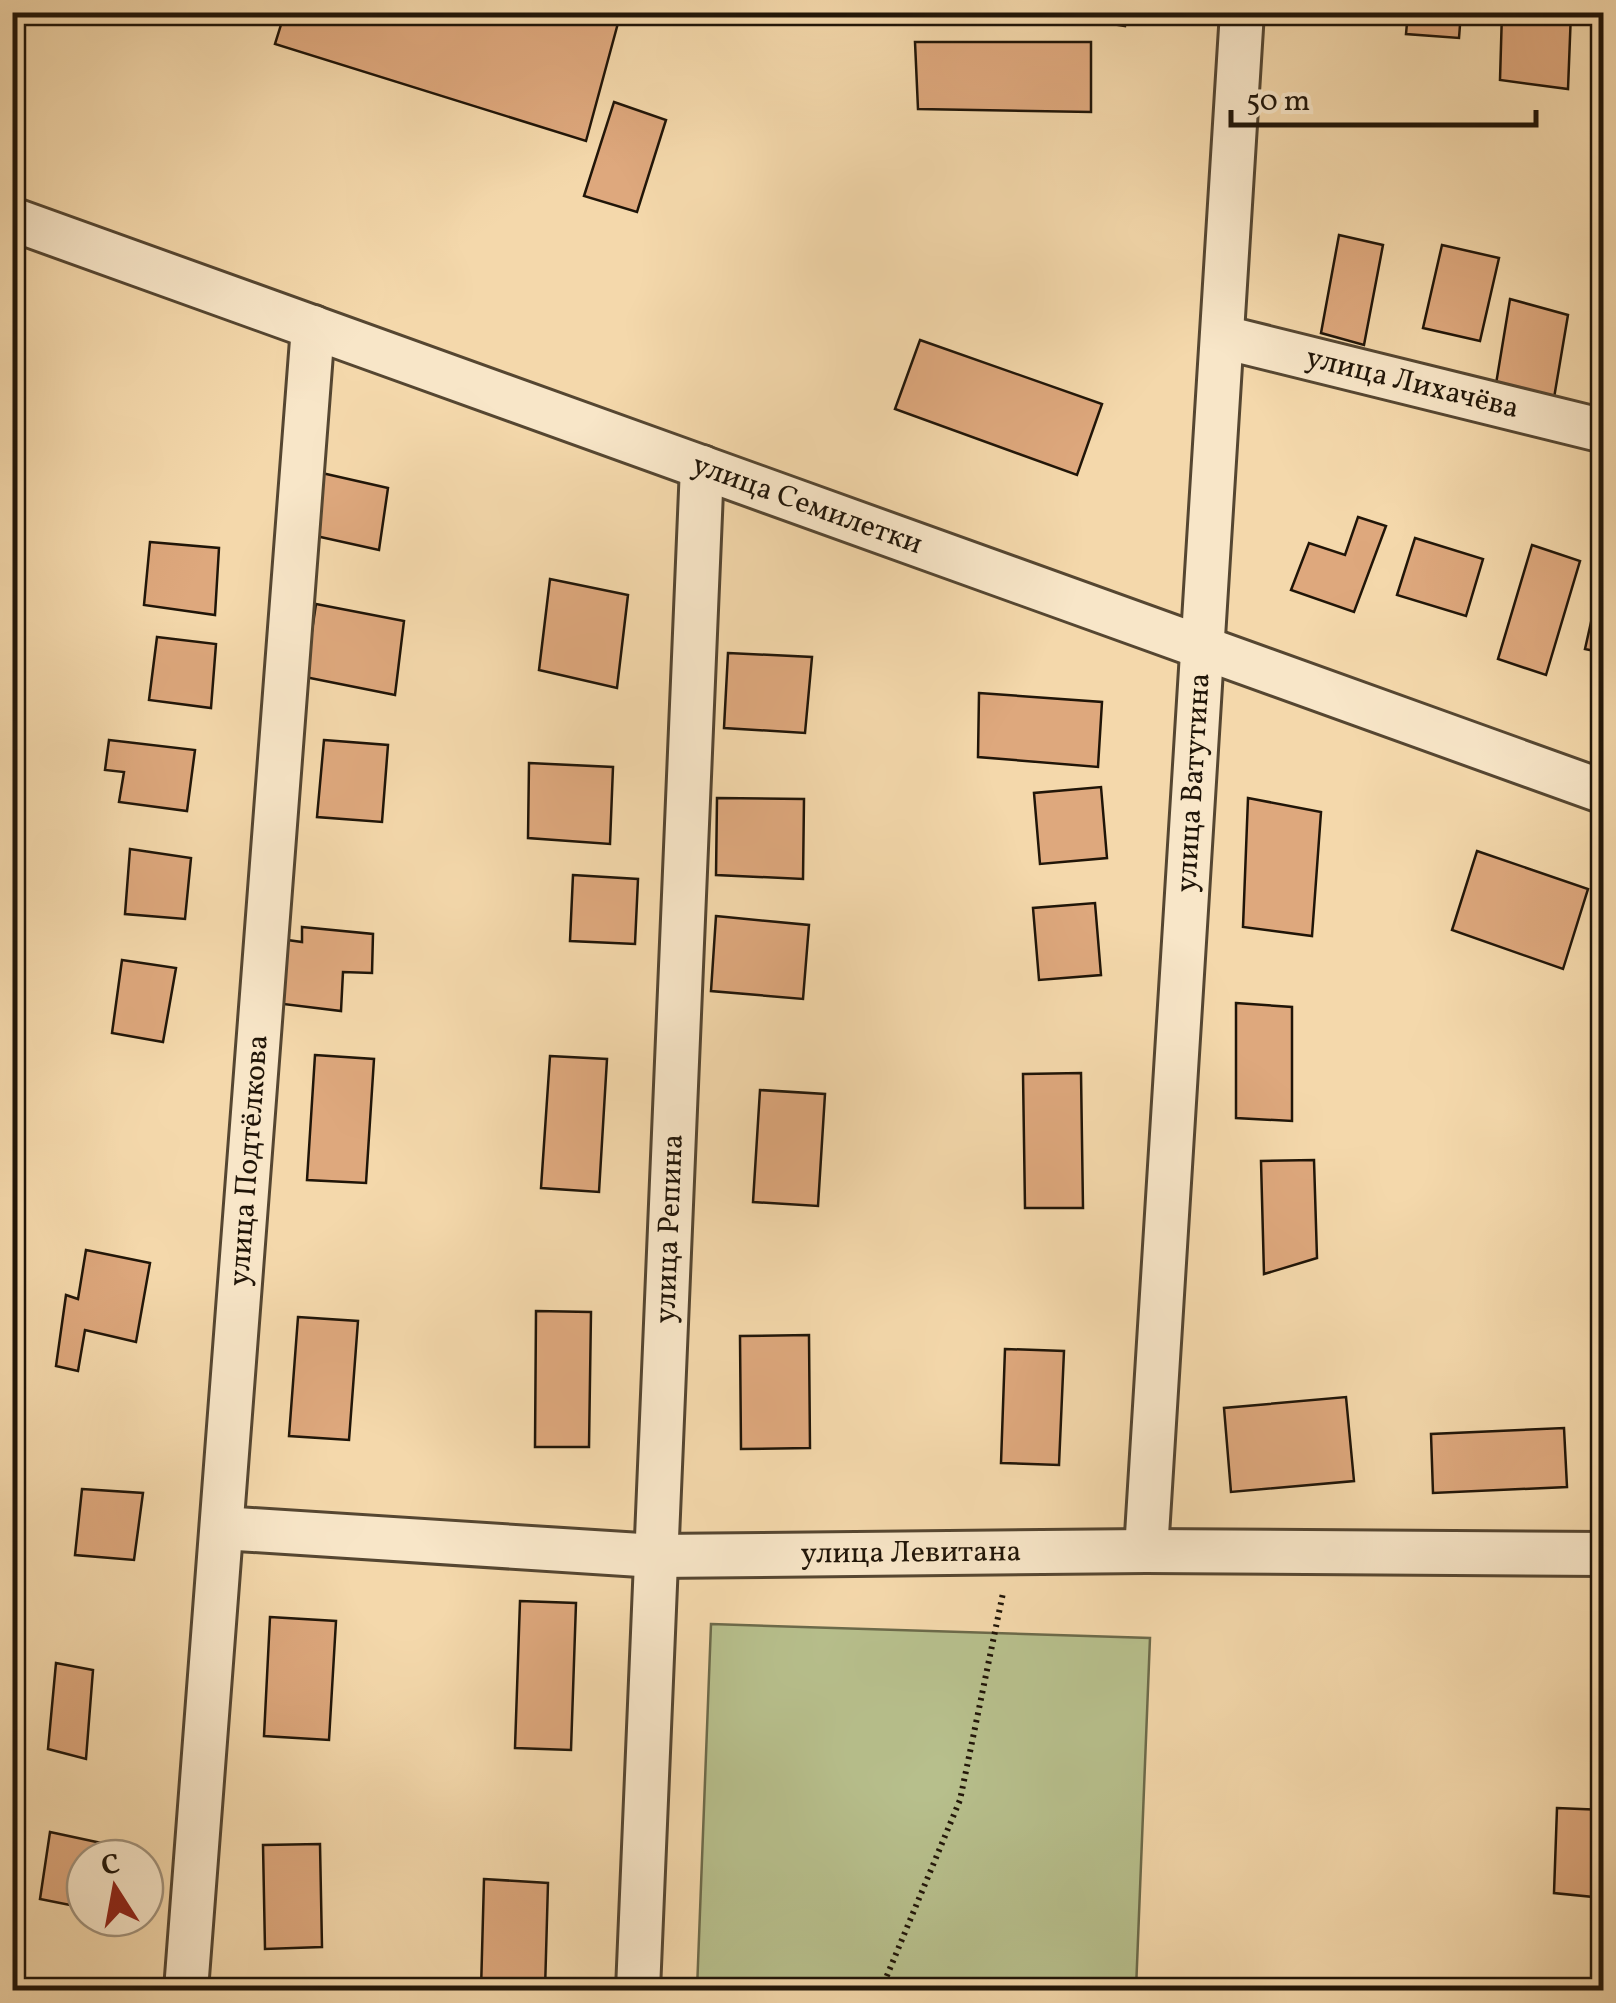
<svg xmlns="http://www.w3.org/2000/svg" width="1616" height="2003" font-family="Vollkorn,serif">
<rect width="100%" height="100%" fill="#f4d8ab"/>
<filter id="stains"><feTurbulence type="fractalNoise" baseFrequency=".002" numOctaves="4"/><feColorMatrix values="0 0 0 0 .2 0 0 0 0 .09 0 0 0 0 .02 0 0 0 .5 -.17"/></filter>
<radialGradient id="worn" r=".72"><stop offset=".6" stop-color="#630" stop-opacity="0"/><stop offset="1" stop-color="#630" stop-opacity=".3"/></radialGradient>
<!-- green -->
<polygon fill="#b7bf8c" stroke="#6c6a4a" stroke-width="2.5" points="711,1624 1150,1638 1136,1990 697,1990"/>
<!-- building -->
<g fill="#dea87d" stroke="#201508" stroke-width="2.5">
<polygon points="285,12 621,12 586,141 275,44"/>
<polygon points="1037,12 1127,12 1125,26"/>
<polygon points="1408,12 1461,12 1459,38 1406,34"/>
<polygon points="1502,12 1571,12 1568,89 1500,80"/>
<polygon points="915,42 1091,42 1091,112 918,109"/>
<polygon points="614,102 666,120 637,212 584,196"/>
<polygon points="1339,235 1383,245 1364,345 1321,333"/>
<polygon points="1442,245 1499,258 1480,341 1423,328"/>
<polygon points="1510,299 1568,315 1553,404 1495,390"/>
<polygon points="920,340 1102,404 1077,475 895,409"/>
<polygon points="313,471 388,488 379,550 307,534"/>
<polygon points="1358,517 1386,526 1354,612 1291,590 1309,543 1345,555"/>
<polygon points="12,528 20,529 14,580 12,579"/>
<polygon points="1415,538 1483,559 1466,616 1397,595"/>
<polygon points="150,542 219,548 215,615 144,605"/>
<polygon points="1532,545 1580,561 1546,675 1498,659"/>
<polygon points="550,579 628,595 617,688 539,670"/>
<polygon points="1598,591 1604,592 1604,653 1585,649"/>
<polygon points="316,604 404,621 395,695 305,677"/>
<polygon points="157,637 216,644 211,708 149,700"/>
<polygon points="728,653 812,657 805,733 724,728"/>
<polygon points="979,693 1102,702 1098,767 978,757"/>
<polygon points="109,740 195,750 187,811 119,802 124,772 105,770"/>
<polygon points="324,740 388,745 382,822 317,817"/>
<polygon points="529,763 613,767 610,844 528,838"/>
<polygon points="1101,787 1107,858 1040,864 1034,793"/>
<polygon points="717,798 804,799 803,879 716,875"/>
<polygon points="1248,798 1321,812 1312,936 1243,927"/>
<polygon points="130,849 191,858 185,919 125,914"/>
<polygon points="1477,851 1588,889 1563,969 1452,930"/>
<polygon points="573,875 638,879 635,944 570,941"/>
<polygon points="1095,903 1101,975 1039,980 1033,908"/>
<polygon points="716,916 809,925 803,999 711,991"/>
<polygon points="302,927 373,934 372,973 343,972 341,1011 275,1003 280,939 302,942"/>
<polygon points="122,960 176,968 163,1042 112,1033"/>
<polygon points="1236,1003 1292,1007 1292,1121 1236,1118"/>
<polygon points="315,1055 374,1059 366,1183 307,1180"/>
<polygon points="550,1056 607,1059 599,1192 541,1188"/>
<polygon points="1081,1073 1083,1208 1025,1208 1023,1074"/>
<polygon points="760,1090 825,1094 818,1206 753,1202"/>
<polygon points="1314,1160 1317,1258 1264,1274 1261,1161"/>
<polygon points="86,1250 150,1263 136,1342 85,1330 78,1371 56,1366 66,1295 78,1299"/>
<polygon points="536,1311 591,1312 589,1447 535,1447"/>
<polygon points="298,1317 358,1321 349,1440 289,1436"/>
<polygon points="809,1335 810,1448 741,1449 740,1336"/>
<polygon points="1005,1349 1064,1351 1059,1465 1001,1463"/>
<polygon points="1346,1397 1354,1481 1231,1492 1224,1408"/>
<polygon points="1564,1428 1567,1487 1433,1493 1431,1434"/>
<polygon points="82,1489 143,1493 134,1560 75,1555"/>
<polygon points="520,1601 576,1603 571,1750 515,1748"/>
<polygon points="270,1617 336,1621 329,1740 264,1736"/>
<polygon points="56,1663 93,1670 86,1759 48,1749"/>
<polygon points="1557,1808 1604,1810 1604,1898 1554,1893"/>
<polygon points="50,1832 106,1844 104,1858 85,1858 85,1908 40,1899"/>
<polygon points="320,1844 322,1947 265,1949 263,1845"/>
<polygon points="484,1879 548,1883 545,1990 481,1990"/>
</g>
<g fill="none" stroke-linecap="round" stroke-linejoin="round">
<!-- minor casing -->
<g stroke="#554631" stroke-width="48">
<g id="minor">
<path id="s1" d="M12 219 1604 792"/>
<path id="s2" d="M1223 337 1604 431"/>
<path id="s3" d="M222 1528 656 1556 1146 1551 1604 1554"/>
<path id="s4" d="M1146 1551 1242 12"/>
<path id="s5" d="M186 1990 313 327"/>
<path id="s6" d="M638 1990 702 467"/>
</g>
</g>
<!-- path -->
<polyline stroke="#201508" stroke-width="6" stroke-dasharray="2.5 5" stroke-linecap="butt" points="881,1990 960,1800 1003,1593"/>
<!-- minor -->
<use href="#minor" stroke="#f8e6c8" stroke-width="42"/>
</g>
<g text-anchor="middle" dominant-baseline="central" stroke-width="9" stroke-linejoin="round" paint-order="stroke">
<!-- street labels -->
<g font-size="30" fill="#201508" stroke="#f8e6c8">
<text stroke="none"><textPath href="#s2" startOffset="195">улица Лихачёва</textPath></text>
<text stroke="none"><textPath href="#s1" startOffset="845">улица Семилетки</textPath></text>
<text stroke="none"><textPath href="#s4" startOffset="770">улица Ватутина</textPath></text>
<text stroke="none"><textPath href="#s5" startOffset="832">улица Подтёлкова</textPath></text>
<text stroke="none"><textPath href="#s6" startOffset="762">улица Репина</textPath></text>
<text stroke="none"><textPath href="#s3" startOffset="690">улица Левитана</textPath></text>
</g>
</g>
<!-- margin -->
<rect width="1616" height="2003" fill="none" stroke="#f4d8ab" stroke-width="50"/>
<rect x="15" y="15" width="1586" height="1973" fill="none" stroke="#201508" stroke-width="5"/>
<rect x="25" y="25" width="1566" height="1953" fill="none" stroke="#201508" stroke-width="2.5"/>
<!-- north arrow -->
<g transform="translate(115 1888) rotate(349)"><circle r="48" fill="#f8e6c8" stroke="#a2927b" stroke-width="2.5"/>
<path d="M0-8L18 38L0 25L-18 38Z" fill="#8f2418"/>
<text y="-15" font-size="28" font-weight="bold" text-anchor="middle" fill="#201508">С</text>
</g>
<!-- scale -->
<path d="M1231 110v15h305v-15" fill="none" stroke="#201508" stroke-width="5"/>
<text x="1246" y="110" font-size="30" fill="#201508" stroke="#f8e6c8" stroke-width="8" paint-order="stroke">50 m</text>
<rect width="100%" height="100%" filter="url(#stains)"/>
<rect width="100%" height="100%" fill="url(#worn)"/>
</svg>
